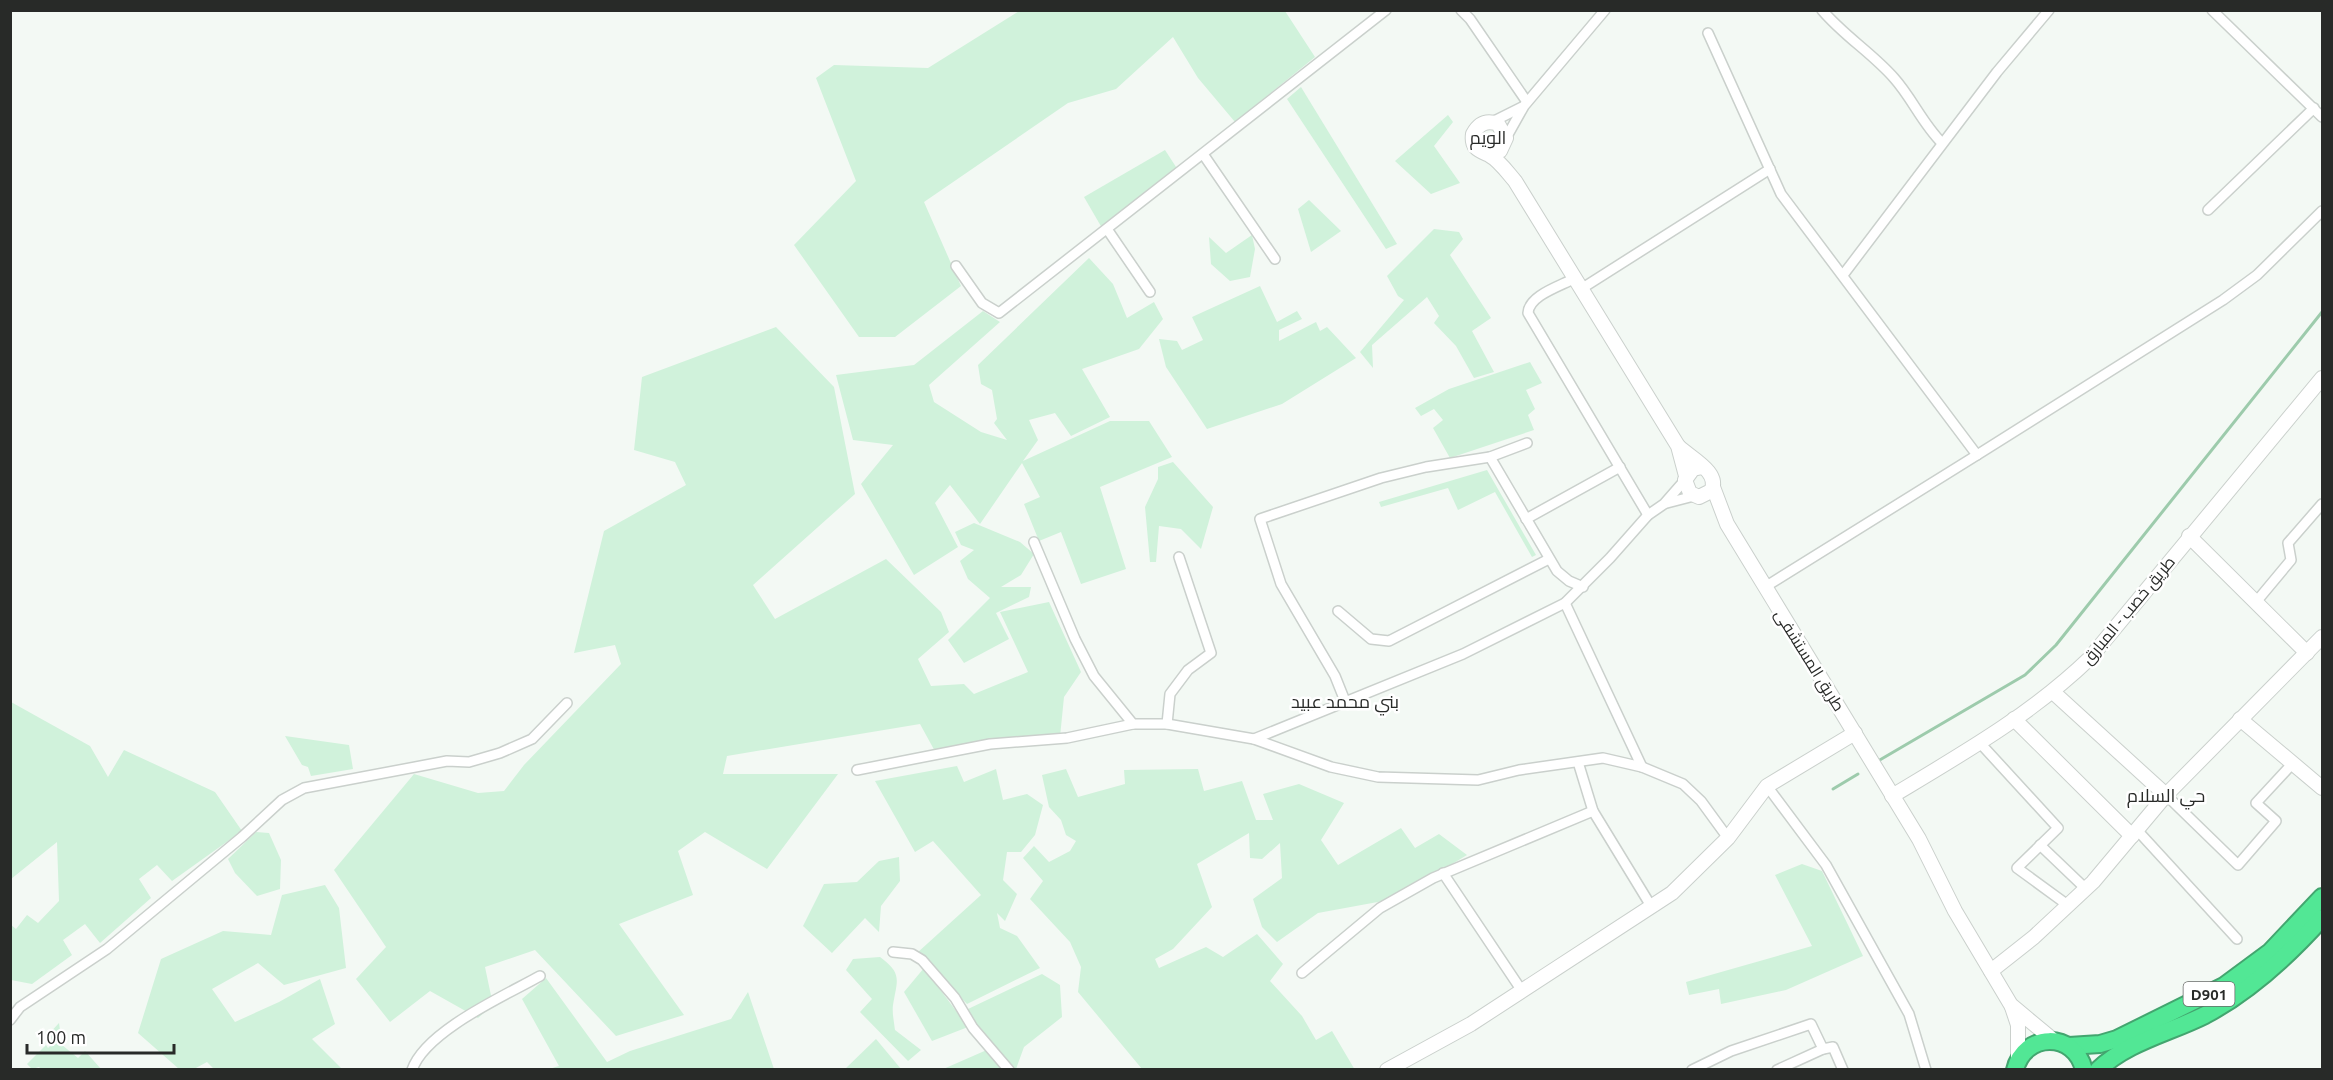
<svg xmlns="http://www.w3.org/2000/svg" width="2333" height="1080" font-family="Ubuntu,Cairo,sans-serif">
<rect width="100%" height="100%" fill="#f3f9f4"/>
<!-- green -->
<g fill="#d0f2db">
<polygon points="1021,10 1285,11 1315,57 1235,122 1198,78 1173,37 1116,89 1068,103 924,202 961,286 895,337 859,337 794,245 856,181 816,78 834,65 928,68"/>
<polygon points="1301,87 1397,244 1386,249 1287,99"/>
<polygon points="1448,115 1453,122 1434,146 1460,183 1431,194 1395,161"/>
<polygon points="1165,150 1178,170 1102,228 1084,197"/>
<polygon points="1309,200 1341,231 1311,252 1298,209"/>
<polygon points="1434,229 1459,232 1463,239 1450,255 1491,318 1472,331 1494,372 1474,378 1456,346 1434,323 1439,316 1427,297 1372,345 1373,368 1360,352 1404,300 1398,296 1387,276"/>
<polygon points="1252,235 1255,249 1250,277 1230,281 1211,264 1209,237 1226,253"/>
<polygon points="1089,258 1113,284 1127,318 1154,302 1163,319 1139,349 1082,369 1110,417 1071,436 1055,413 1029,420 1038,440 1023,461 1110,421 1149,421 1172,457 1100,487 1126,569 1081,584 1061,532 1039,541 1024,504 1040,497 1022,463 980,524 950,485 935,503 958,547 914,575 861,484 893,445 853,440 836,375 914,365 983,311 1000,322 929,385 934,402 981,432 1007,440 994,423 997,419 992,390 981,384 978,365"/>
<polygon points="1260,286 1277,322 1297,311 1302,319 1279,330 1279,341 1316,322 1320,331 1327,327 1356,358 1282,404 1207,429 1166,367 1159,339 1177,341 1182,350 1203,340 1192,317"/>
<polygon points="776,327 834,387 855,494 753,585 775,619 886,559 941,612 949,632 918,659 931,686 964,684 974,694 1028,672 1000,612 1049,602 1081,672 1064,697 1060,737 937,755 920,724 727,756 723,774 838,774 767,869 705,832 678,851 693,895 619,924 684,1015 616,1036 535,950 485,967 493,1005 478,1018 430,991 390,1022 356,979 386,947 334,870 414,774 478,793 504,791 524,765 621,664 615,645 574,653 604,531 686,485 675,462 634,450 642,377"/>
<polygon points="1530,362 1542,383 1526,390 1535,409 1528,415 1534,430 1450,458 1433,428 1443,420 1434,409 1421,416 1415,408 1449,389"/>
<polygon points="1173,462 1213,507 1201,549 1181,529 1159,526 1156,562 1150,562 1145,507 1158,479 1158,467"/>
<polygon points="1487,470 1536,555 1532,557 1495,492 1458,510 1448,488 1381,507 1379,502"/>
<polygon points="974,523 1020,542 1034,554 1021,575 1001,587 1031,587 1029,597 996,613 1009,639 964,663 948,640 990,598 968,579 960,561 974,550 961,545 955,532"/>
<polygon points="11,702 90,746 108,777 124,750 215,792 242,831 172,881 157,865 139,879 151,898 100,943 85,924 63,940 72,955 32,984 11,980 11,925 16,929 27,915 38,923 59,901 57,842 11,879"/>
<polygon points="285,736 349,745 353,769 311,776 308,767 302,765"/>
<polygon points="957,766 964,782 996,769 1003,800 1027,794 1043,805 1035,835 1021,852 1007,852 1003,880 1017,894 1005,921 997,913 1000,928 1017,936 1040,968 967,1004 917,953 981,895 933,841 915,852 875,781"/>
<polygon points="1066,769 1078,797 1125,784 1124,770 1198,769 1204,791 1242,781 1256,820 1273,820 1263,794 1299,784 1344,803 1321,840 1338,865 1401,828 1415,848 1439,834 1467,855 1394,899 1318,913 1277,942 1262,927 1253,899 1282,878 1280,843 1262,859 1250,858 1249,833 1197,864 1212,907 1173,949 1155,959 1159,968 1206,947 1223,957 1257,934 1283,964 1270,981 1302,1016 1316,1040 1332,1031 1355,1070 1142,1069 1078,992 1081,967 1070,942 1030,899 1043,881 1023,858 1034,846 1049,862 1070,851 1076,841 1066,835 1061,820 1049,807 1042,775"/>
<polygon points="256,832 269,833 281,860 280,889 257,896 235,873 228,859"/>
<polygon points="899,857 900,881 881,906 879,932 865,918 832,953 803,926 824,884 857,882 879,861"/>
<polygon points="1802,864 1822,871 1863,956 1786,990 1721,1004 1719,989 1689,995 1686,982 1812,946 1775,875"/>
<polygon points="325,885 339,908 346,968 284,985 258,963 212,989 235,1022 279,1002 320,979 335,1024 312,1039 342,1069 214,1069 207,1062 194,1069 179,1069 138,1033 161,959 223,931 271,935 282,895"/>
<path d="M880 957C903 974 897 980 893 1005 892 1013 894 1022 895 1030L921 1050 908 1061 860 1012 872 999 846 970 853 959Z"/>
<polygon points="924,968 968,1027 932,1041 904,992"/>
<polygon points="1042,974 1060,985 1062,1017 1024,1047 1016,1069 941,1070 989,1049 968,1009"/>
<polygon points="546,978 607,1062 630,1051 731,1019 748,992 774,1069 549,1069 559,1066 522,999"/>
<polygon points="59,1023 62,1045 78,1058 85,1051 101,1069 42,1070 39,1067 32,1069 27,1064 46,1045 48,1048 53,1043 47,1036"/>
<polygon points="876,1039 901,1069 845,1069"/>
</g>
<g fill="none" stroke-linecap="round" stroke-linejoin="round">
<!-- stream -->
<g stroke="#9dcbac" stroke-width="3">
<polyline points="1878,761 2025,675 2056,645 2322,312"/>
<polyline points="1833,789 1858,774"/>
</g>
<!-- street casing -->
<g stroke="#cad0cc" stroke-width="12">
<g id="street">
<polyline points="1461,10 1470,19 1527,102"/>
<path d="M1822 10C1844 36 1872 53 1894 78 1912 98 1922 123 1942 143"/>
<polyline points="2212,10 2322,117"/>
<polyline points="1708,33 1781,194 1977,455 1765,587"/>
<polyline points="1492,122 1522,107"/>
<polyline points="1506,138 1524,106 1605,10"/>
<polyline points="1203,154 1275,259"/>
<polyline points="2208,210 2314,108"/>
<polyline points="1107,229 1150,292"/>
<polyline points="956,266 982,303 999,313 1386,10"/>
<polyline points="1843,275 1997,72 2049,10"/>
<path d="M1575 278C1561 286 1529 295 1528 313L1648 515"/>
<polyline points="1581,289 1770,169"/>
<polyline points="1977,455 2223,300 2257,275 2322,211"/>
<polyline points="1490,457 1557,571 1569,581 1583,587"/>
<polyline points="1667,503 1694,496"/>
<polyline points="1526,519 1620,467"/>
<polyline points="1034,542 1075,639 1094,676 1133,724 1167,724 1254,739 1331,767 1378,777 1478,780 1519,770 1603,758 1642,767 1683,784 1701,801 1728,838"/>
<polyline points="2256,602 2291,560 2288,543 2322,504"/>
<polyline points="1565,603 1642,767"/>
<polyline points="1338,611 1371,639 1389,641 1549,559"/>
<polyline points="1345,701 1335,676 1281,584 1260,519 1381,478 1426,467 1490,457 1527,443"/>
<polyline points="1167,724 1170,694 1188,670 1211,653 1179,557"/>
<polyline points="1254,739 1463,654 1565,603 1610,558 1648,515 1664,504 1685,480"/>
<polyline points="1980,743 2058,828 2017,868 2069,906"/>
<polyline points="1578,762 1593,811 1651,906"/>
<polyline points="857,770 990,744 1067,738 1133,724"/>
<polyline points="1767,786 1826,865 1909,1014 1926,1070"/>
<polyline points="2166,795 2238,865 2276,821 2256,803 2293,763"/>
<polyline points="2137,830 2237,939"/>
<polyline points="2040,845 2086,889"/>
<polyline points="1443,873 1522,991"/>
<polyline points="893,952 912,954 922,960 955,998 973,1028 1009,1070"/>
<polyline points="1302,973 1380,908 1433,878 1593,811"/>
<polyline points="10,1020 20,1007 107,949 242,837 282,800 304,788 447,761 469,762 500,753 532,739 567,703"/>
<path d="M412 1070C425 1031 506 995 540 976"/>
<polyline points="1692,1070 1731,1051 1811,1024 1823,1049 1833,1047 1843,1070"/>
<polyline points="1777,1070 1823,1049"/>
</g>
</g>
<!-- secondary casing -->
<g stroke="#cad0cc" stroke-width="16">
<g id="secondary">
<path d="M1489 155 1500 151 1506 138 1498 124C1487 120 1479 123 1473 134 1471 148 1478 150 1489 155 1499 160 1508 173 1515 181L1678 446 1686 476"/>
<path d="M1679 447C1692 459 1721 473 1711 491L1699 497 1690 493 1685 480 1693 469 1702 467"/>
<polyline points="1713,487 1727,524 1919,839 1955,911 2011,1005 2053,1040"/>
<polyline points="2189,536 2307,653"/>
<polyline points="2053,692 2166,795"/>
<polyline points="2014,719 2132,836"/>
<polyline points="2240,719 2322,788"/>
<path d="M1892 796C1962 754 2032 714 2090 658L2322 378"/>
<polyline points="1991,971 2034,937 2093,882 2166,795 2322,637"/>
<polyline points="2012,1007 2018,1025 2018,1060"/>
<polyline points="1387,1070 1471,1024 1672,893 1728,838 1767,786 1855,733"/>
</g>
</g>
<!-- highway casing -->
<g stroke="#43a56f" stroke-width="20">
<g id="highway">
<polyline points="2069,1046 2100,1044 2117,1039 2224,986 2270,952 2322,897"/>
<path d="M2015 1070C2024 1032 2075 1031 2084 1070"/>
<path d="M2098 1070C2127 1042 2169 1033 2205 1015 2250 991 2288 956 2322 918"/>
</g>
</g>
<!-- street -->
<use href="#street" stroke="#fff" stroke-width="9"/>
<!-- secondary -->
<use href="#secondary" stroke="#fff" stroke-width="14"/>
<!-- highway -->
<use href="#highway" stroke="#52e795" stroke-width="16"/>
</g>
<g text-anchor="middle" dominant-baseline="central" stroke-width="5" stroke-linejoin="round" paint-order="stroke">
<!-- shield labels -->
<rect fill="#fff" stroke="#686a68" stroke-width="1.5" x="2183.5" y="982" width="51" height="24" rx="4.5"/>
<g font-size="15" font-weight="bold" fill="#282a28">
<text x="2209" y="994">D901</text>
</g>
<!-- street labels -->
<g font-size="16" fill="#282a28" stroke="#fff">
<text transform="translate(2128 610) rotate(-50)">طريق خصب - المبارق</text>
<text transform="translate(1810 660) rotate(58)">طريق المستشفى</text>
</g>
<!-- neighbourhood labels -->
<g font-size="18" fill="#282a28" stroke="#fff">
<text x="1488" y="137">الويم</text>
<text x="1345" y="701">بني محمد عبيد</text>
<text x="2166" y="795">حي السلام</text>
</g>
</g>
<!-- border -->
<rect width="2333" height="1080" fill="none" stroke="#282a28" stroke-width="24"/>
<!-- scale -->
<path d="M27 1044v9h147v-9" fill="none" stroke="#282a28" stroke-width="3"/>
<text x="36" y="1044" font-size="18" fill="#282a28" stroke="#ffffff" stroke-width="4.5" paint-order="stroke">100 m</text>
</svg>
